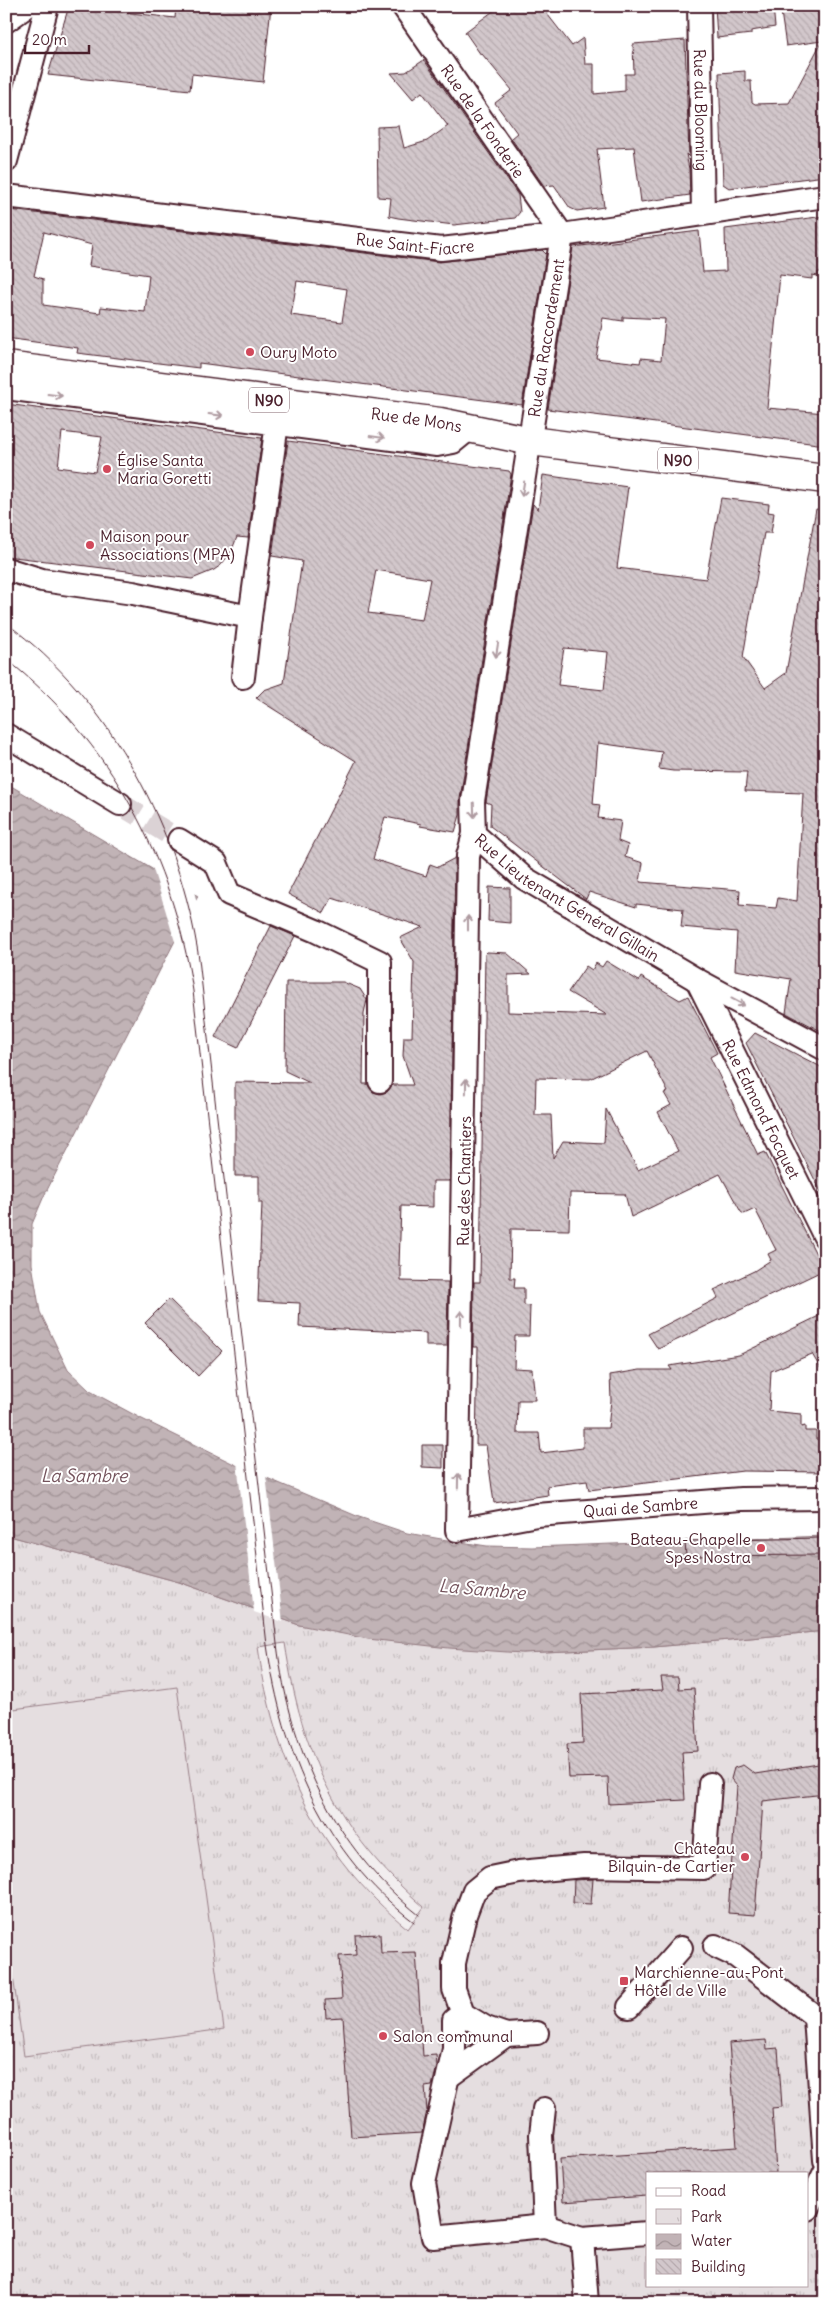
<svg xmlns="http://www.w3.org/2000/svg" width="831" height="2309" font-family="Delius,sans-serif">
<defs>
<pattern id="park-tufts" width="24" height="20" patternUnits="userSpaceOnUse" patternTransform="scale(1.25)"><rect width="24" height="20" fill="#e5dee0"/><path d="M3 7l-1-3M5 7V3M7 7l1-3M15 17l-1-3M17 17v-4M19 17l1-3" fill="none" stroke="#c6bec0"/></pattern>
<pattern id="water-waves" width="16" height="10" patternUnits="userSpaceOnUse" patternTransform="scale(1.25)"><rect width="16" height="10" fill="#c1b3b6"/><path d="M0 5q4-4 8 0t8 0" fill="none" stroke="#9f9194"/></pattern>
<pattern id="building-back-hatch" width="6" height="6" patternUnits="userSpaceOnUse" patternTransform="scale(1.25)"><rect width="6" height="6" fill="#d2c7cb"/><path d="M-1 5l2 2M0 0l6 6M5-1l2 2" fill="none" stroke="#b6aaae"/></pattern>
</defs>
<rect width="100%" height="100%" fill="#fff"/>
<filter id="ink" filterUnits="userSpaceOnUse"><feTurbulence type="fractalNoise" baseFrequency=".02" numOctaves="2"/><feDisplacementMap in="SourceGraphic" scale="10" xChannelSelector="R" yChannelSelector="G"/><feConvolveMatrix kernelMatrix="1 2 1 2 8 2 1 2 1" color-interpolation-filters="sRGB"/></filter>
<g filter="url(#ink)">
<!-- built -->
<polygon fill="#f2eeef" points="285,1643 299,1716 309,1748 326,1787 345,1819 371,1854 393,1879 424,1907 408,1929 374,1898 344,1864 322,1834 298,1791 273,1723 258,1646"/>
<!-- park -->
<path fill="url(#park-tufts)" stroke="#987e86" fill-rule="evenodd" d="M6 1535 179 1582 299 1625 522 1653 654 1647 825 1631V2303H6ZM285 1643C302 1756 337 1832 424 1907L408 1929C316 1853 275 1763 258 1647ZM647 2173H807V2285H647Z"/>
<!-- pitch -->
<polygon fill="#e5dee0" stroke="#987e86" points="177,1687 224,2029 24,2056 6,1924 6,1710"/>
<!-- water -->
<polygon fill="url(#water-waves)" stroke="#91787e" points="6,783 198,896 44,1196 32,1224 32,1264 40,1312 68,1370 90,1391 142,1419 236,1465 359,1517 407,1533 447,1540 487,1546 532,1547 825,1536 825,1631 654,1647 522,1653 449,1648 368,1639 299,1625 179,1582 6,1535"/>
<!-- pier -->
<g fill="#fff">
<polygon points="152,866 194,891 197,904 176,945"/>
<polygon points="237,1462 266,1475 283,1622 254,1612"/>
</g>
<!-- building -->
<g fill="url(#building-back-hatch)" stroke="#4a1f2b" fill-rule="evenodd">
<polygon points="69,6 175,18 176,6 271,6 263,82 192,74 190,90 48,75"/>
<polygon points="500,6 541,6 572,46 583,38 585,64 594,64 594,94 625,91 625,74 634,74 633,44 685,40 689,157 686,154 689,169 690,195 641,202 634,147 597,149 604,207 577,211 570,208 554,185 544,186 511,138 517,133 495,103 512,90 482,54 481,55 465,32"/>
<polygon points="715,6 773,6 775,27 751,31 751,34 717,38"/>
<polygon points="800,9 800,11 819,9 823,38 825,36 825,176 729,188 723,184 719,73 745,71 745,81 751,81 752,102 755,104 789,103 822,41 786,46 781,12"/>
<polygon points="424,60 518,195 520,212 515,218 454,225 398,218 389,216 391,198 378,197 377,127 399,126 404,148 427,141 448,126 422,92 413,99 391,73 406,72"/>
<path d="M10 210 439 262 542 250 546 254 522 405 199 363V368L77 353 78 348 6 338V225ZM44 232 92 245 89 266 149 275 145 312 101 307 100 313 43 305V279L34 276ZM297 281 347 289 342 322 291 315Z"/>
<path d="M825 216 823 272H818V276L812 275V279L780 275 767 408 825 413V445L548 409 573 247 699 231 703 272 726 271 725 229ZM623 317 665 319 661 360 641 358 640 363 596 358 603 318 623 321Z"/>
<path d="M6 404 262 438 248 538 237 537 231 552 221 565 214 570 192 579 6 556ZM62 432 102 437 95 472 58 467Z"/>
<path d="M288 441 509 471 511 474 460 799V815L455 832 420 826 421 824 385 817 373 859 426 876 430 864 438 867 455 858 450 1181H433V1207L401 1206 399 1266H401V1281L448 1282 447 1346H426V1333L299 1327 300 1303 258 1301 262 1203H259V1176H235V1082L310 1083 285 1071 286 982H343L360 989 367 1000 364 1013 363 1084H368L373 1092 380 1094 387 1092 392 1085H413L403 1056 404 1037H412L414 962 400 938 423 927 332 898 324 913 288 894 356 761 256 698 264 690 284 683 302 561 272 556ZM376 570 430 579 422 620 368 613Z"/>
<path d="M543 475 628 487 617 568 706 579 721 498 769 504 768 512 774 513 771 533H764L743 657 765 688 786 673 816 509 825 510V1033L786 1013 791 979 735 970 737 932 681 927 683 909 636 904V907L589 892 586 899 490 826 491 804 486 802 533 504 538 510ZM564 648 608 652 604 690 558 685ZM598 743 662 752 659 769 673 771 747 772 745 791 803 793 797 901 778 898 776 908 739 905 740 890 640 882 643 863 625 857 628 845 618 841 621 821 598 818 600 805 593 804Z"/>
<polygon points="489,887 510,888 510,923 488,921"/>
<polygon points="271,926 295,936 238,1048 215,1037"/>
<path d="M487 952 507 953 531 974 508 975V1012L607 1015 568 992 586 966 592 970 596 963 602 967 606 961 639 981 641 977 680 1000 688 996 717 1053 710 1057 758 1155 765 1152 824 1270 658 1349 648 1334 718 1298 714 1290 754 1271 771 1260 768 1254 776 1250 755 1209 744 1214 741 1212 720 1174 631 1217 625 1194 570 1193 569 1230 511 1229 510 1278H515L514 1288H524V1305L530 1306 529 1336H515L514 1368 532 1369 535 1400H518L517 1433H539L541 1453 583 1448V1428H608L611 1400 610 1375 640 1370H672L669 1366 739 1355 825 1313V1376L812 1354 771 1371 769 1411 801 1414V1427L805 1426V1431H816V1439H825V1472L743 1471 589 1490 587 1481 547 1486 548 1495 494 1503 486 1445H476L478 1347H473L474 1282H480L485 954ZM647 1051 668 1092 664 1093 671 1105 658 1112 678 1151 638 1170 606 1109 604 1143 563 1141 553 1158 551 1115H535L536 1078 590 1079Z"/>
<polygon points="755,1033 825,1069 825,1200 746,1043"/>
<polygon points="169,1299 222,1351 198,1376 145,1323"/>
<polygon points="422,1445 443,1445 443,1468 422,1467"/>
<polygon points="820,1538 820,1555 686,1556 685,1541"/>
<polygon points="661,1677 678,1677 679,1689 694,1688 698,1751 682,1752 685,1800 609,1804 608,1777 569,1778 567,1744 583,1743 581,1694 663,1690"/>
<polygon points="825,1763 825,1794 763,1801 755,1915 728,1913 737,1786 731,1779 734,1768 743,1765 755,1774"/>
<polygon points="593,1879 591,1904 573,1903 574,1880"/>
<polygon points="380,1934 381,1953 416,1952 423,2056 436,2055 437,2066 432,2086 425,2087 427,2111 422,2133 351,2137 343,2017 326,2018 325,2000 342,1999 339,1956 356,1955 355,1935"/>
<polygon points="766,2040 767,2049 778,2048 782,2107 772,2108 776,2173 647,2173 647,2196 563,2202 560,2159 737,2147 729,2043"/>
</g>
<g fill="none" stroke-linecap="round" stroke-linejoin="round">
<!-- minor-tunnel -->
<polyline stroke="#dbd2d5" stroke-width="22" stroke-dasharray="22 11" stroke-linecap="butt" points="120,804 179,840"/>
<!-- minor casing -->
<g stroke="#4a1f2b" stroke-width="26">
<g id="minor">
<path id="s1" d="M403 6 562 235 473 801 474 834 524 878 697 980 825 1049"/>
<path id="s2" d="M699 6 703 213"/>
<polyline points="6,21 27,6"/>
<polyline points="6,161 47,6"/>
<path id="s3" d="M6 196 441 249 562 235 825 196"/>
<polyline points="6,388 437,445 453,442 469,429"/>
<polyline points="6,569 42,580 133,593 250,617 243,677"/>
<polyline points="250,617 279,409"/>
<polyline points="6,735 120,804"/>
<path id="s4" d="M474 834 468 856 457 1530 537 1515 741 1499 825 1498"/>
<polyline points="179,840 216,863 229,894 316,931 380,962 380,1081"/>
<path id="s5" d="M697 980 825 1237"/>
<polyline points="715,1946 736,1956 825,2024"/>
<polyline points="629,2007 681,1948"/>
<polyline points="463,2014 454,2020 454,2049 424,2183 433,2237 545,2226"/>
<polyline points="815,2017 825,2160"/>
<polyline points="537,2033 506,2035 486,2028 463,2014 454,1989 454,1963 465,1915 474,1891 490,1878 519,1872 584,1866 704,1868 710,1784"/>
<polyline points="448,2077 506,2035"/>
<polyline points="544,2109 541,2135 545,2226 582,2238 647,2233"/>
<polyline points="807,2209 825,2172"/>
<polyline points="582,2238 587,2303"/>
</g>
</g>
<!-- major casing -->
<g stroke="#4a1f2b" stroke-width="31">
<g id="major">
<path id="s6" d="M6 366 440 422 531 441 825 479"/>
</g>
</g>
<!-- minor -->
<use href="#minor" stroke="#fff" stroke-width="22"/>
<!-- major -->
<use href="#major" stroke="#fff" stroke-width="28"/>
<!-- tram -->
<g stroke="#4a1f2b" stroke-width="1">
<path d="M6 623C112 701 180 831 199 959L277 1644C290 1750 333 1847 419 1915"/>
<path d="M6 659C111 741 173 860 193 991L267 1645C283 1754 323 1853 414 1922"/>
</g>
</g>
<!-- one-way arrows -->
<defs><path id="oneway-shaft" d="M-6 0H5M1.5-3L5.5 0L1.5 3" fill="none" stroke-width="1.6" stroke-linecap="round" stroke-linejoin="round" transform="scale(1.25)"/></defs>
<g stroke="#ae9aa0">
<use href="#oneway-shaft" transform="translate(55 395) rotate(7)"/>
<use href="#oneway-shaft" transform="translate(216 415) rotate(7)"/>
<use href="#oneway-shaft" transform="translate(377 437) rotate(8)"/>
<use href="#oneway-shaft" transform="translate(523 489) rotate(99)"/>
<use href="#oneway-shaft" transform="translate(497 650) rotate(99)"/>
<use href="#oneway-shaft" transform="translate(474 810) rotate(88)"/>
<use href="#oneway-shaft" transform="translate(468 923) rotate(-90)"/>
<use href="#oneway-shaft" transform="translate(738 1002) rotate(28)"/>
<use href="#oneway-shaft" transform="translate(466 1086) rotate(-89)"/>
<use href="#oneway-shaft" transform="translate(461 1318) rotate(-89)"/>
<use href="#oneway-shaft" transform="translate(458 1481) rotate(-89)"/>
</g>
</g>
<!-- markers -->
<g fill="#d1495b" stroke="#fff" stroke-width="2">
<circle cx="250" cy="352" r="5"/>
<circle cx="107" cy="469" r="5"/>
<circle cx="90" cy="545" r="5"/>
<circle cx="761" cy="1548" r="5"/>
<circle cx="745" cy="1857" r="5"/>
<rect x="619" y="1976" width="10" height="10" rx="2.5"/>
<circle cx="383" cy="2036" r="5"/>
</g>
<g text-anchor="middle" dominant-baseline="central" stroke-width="4" stroke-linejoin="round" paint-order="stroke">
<!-- shield labels -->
<g fill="#fff" stroke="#80626b" stroke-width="1">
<rect x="249" y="387.5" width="40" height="25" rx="4"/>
<rect x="658" y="447.5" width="40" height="25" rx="4"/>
</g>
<g font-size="15" font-weight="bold" fill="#4a1f2b">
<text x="269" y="400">N90</text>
<text x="678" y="460">N90</text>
</g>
<!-- street labels -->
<g font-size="16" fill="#4a1f2b" stroke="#fff">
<text stroke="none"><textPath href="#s2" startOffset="104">Rue du Blooming</textPath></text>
<text stroke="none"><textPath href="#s1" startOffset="140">Rue de la Fonderie</textPath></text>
<text stroke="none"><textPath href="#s3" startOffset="412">Rue Saint-Fiacre</textPath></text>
<text transform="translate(546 338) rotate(-81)">Rue du Raccordement</text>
<text stroke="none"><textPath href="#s6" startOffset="414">Rue de Mons</textPath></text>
<text stroke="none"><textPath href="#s1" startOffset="998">Rue Lieutenant Général Gillain</textPath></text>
<text stroke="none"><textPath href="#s5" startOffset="144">Rue Edmond Focquet</textPath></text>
<text transform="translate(464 1181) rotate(-89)">Rue des Chantiers</text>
<text stroke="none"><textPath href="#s4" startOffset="882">Quai de Sambre</textPath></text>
</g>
<!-- poi labels -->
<g font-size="16" fill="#4a1f2b" stroke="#fff" text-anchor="start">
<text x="260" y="352">Oury Moto</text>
<text x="117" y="460">Église Santa<tspan x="117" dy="18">Maria Goretti</tspan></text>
<text x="100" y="536">Maison pour<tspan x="100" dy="18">Associations (MPA)</tspan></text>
<text x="751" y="1539" text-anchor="end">Bateau-Chapelle<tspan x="751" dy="18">Spes Nostra</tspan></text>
<text x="735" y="1848" text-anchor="end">Château<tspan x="735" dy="18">Bilquin-de Cartier</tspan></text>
<text x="634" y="1972">Marchienne-au-Pont<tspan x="634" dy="18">Hôtel de Ville</tspan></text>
<text x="393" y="2036">Salon communal</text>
</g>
<!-- water labels -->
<g font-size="18" font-style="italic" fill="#74535c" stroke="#fff">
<text x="84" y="1475">La Sambre</text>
<text transform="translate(482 1589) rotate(5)">La Sambre</text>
</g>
</g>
<!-- margin -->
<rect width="831" height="2309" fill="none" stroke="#fff" stroke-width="25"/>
<rect x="12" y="12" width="806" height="2284" fill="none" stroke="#4a1f2b" stroke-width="2" filter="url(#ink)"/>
<!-- legend -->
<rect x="646" y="2172" width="162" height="115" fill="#ffffff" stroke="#b7a5aa"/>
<rect x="656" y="2188" width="25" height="8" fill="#ffffff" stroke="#b7a5aa"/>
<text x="691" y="2196" font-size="15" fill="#4a1f2b">Road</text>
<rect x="656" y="2209" width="25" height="15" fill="url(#park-tufts)" stroke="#b7a5aa"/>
<text x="691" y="2222" font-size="15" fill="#4a1f2b">Park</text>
<rect x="656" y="2234" width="25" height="15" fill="url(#water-waves)" stroke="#b7a5aa"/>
<text x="691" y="2246" font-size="15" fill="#4a1f2b">Water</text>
<rect x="656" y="2259" width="25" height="15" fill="url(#building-back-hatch)" stroke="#b7a5aa"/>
<text x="691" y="2272" font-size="15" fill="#4a1f2b">Building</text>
<!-- scale -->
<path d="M25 45v8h64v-8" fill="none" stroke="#4a1f2b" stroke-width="2.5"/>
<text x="32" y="45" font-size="15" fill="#4a1f2b" stroke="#ffffff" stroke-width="4" paint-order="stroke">20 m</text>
</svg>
